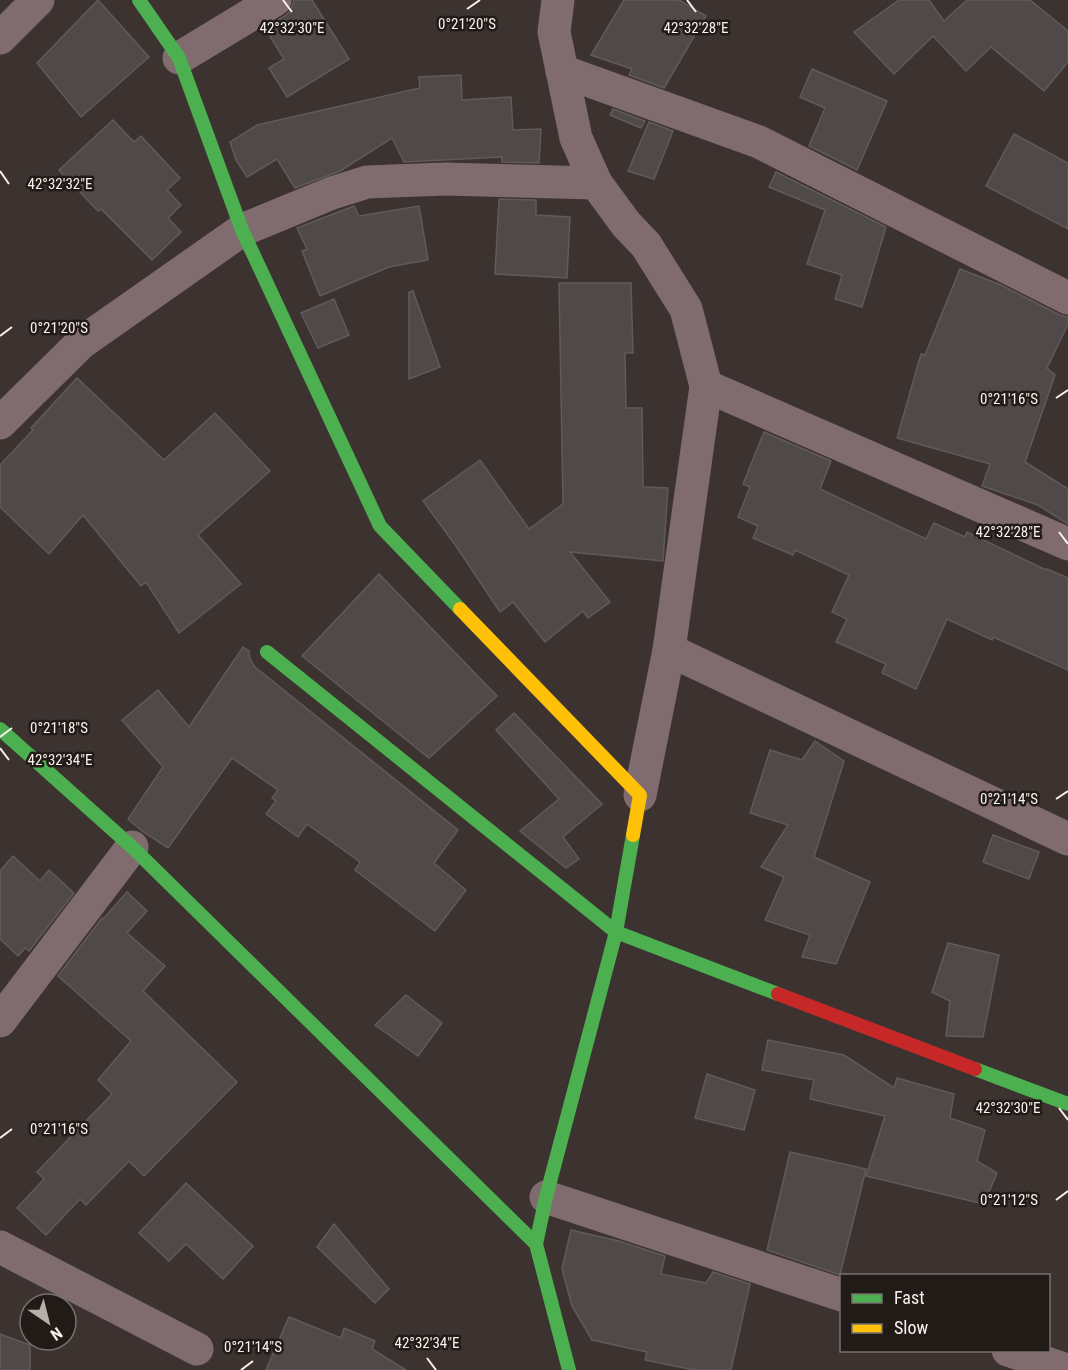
<svg xmlns="http://www.w3.org/2000/svg" width="1068" height="1370" font-family="'Roboto Condensed',sans-serif">
<rect width="100%" height="100%" fill="#3c3330"/>
<!-- building -->
<g fill="#504949" stroke="#615a5a" stroke-width="1.5">
<polygon points="98,0 149,57 81,117 37,63"/>
<polygon points="294,0 312,0 349,59 287,97 269,68 284,59 265,28 285,16 291,10"/>
<polygon points="624,0 679,0 706,16 664,88 629,75 632,69 591,55"/>
<polygon points="899,0 929,0 944,21 967,0 1030,0 1068,31 1068,62 1044,91 991,47 966,71 933,36 894,74 854,32"/>
<polygon points="812,69 887,101 857,170 809,146 825,108 800,97"/>
<polygon points="461,75 462,100 511,97 513,130 541,129 539,163 502,162 502,157 404,162 392,138 340,171 295,188 277,159 247,177 236,160 230,142 257,125 420,88 419,77"/>
<polygon points="613,109 645,121 641,128 610,115"/>
<polygon points="113,120 134,142 141,136 180,178 167,190 181,205 168,218 181,232 152,260 101,209 98,211 59,170"/>
<polygon points="649,122 673,131 654,179 628,171"/>
<polygon points="1014,134 1068,163 1068,229 986,186"/>
<polygon points="776,172 886,227 862,307 835,299 842,275 807,264 825,210 769,187"/>
<polygon points="499,199 536,200 536,215 570,217 567,278 495,274"/>
<polygon points="354,206 359,216 419,206 428,260 389,267 320,296 302,251 307,249 297,228"/>
<polygon points="960,269 1001,285 1060,315 1068,317 1068,324 1047,368 1055,375 1025,462 1068,489 1068,524 1038,505 982,486 990,464 897,438 921,354 925,355"/>
<polygon points="559,283 631,283 633,353 625,353 626,408 642,408 643,487 668,488 663,561 570,552 610,602 588,618 583,611 545,642 513,602 500,612 456,546 423,501 480,460 529,529 563,504"/>
<polygon points="413,291 440,367 409,379 409,292"/>
<polygon points="334,299 349,335 318,348 301,313"/>
<polygon points="77,378 164,460 215,413 270,471 198,535 241,584 179,633 146,582 141,586 83,515 49,554 0,507 0,465 33,430 31,428"/>
<polygon points="764,432 831,461 820,489 926,539 934,523 965,537 967,532 1046,570 1047,569 1068,578 1068,670 993,637 992,640 947,619 916,689 882,673 886,664 836,642 847,619 832,612 849,575 795,550 793,555 753,538 758,526 738,517 750,487 743,484"/>
<polygon points="379,574 497,696 429,758 302,656"/>
<polygon points="243,647 249,651 250,659 255,667 458,830 434,863 466,890 435,931 355,870 360,862 307,824 298,837 266,814 276,801 272,798 278,790 232,758 168,848 142,831 128,819 163,767 122,720 158,690 189,727"/>
<polygon points="514,713 602,804 563,837 579,859 566,868 520,831 559,799 496,730"/>
<polygon points="815,741 844,761 814,857 870,882 836,964 802,957 810,935 765,920 784,877 761,867 788,825 750,813 770,750 802,760"/>
<polygon points="993,835 1039,852 1029,879 983,862"/>
<polygon points="13,856 40,881 49,870 74,893 29,951 25,948 18,956 0,939 0,871"/>
<polygon points="127,892 147,911 127,933 165,966 143,991 237,1082 144,1176 129,1161 86,1205 80,1199 46,1235 17,1208 44,1179 37,1172 112,1094 98,1080 131,1041 58,976 102,918 103,919"/>
<polygon points="948,943 999,955 983,1037 946,1036 950,1001 932,992"/>
<polygon points="406,995 442,1023 418,1056 375,1025"/>
<polygon points="768,1040 844,1055 894,1088 897,1078 954,1094 950,1118 985,1130 977,1161 997,1173 984,1204 866,1176 885,1116 810,1099 814,1080 762,1070"/>
<polygon points="707,1074 755,1090 744,1130 695,1118"/>
<polygon points="790,1152 866,1169 840,1275 767,1250"/>
<polygon points="186,1183 253,1246 223,1279 186,1244 169,1261 139,1233"/>
<polygon points="334,1224 389,1289 375,1303 317,1247"/>
<polygon points="571,1230 619,1241 665,1256 661,1274 706,1283 713,1272 750,1284 731,1370 694,1370 645,1360 647,1352 592,1340 572,1306 562,1269"/>
<polygon points="289,1317 341,1338 344,1328 375,1341 372,1349 406,1370 266,1370"/>
<polygon points="0,1334 30,1345 30,1370 0,1370"/>
</g>
<g fill="none" stroke-linecap="round" stroke-linejoin="round">
<!-- street -->
<g stroke="#806c6e" stroke-width="33">
<polyline points="558,0 554,32 576,138 596,183 626,224 646,245 686,309 706,386 669,650 640,795"/>
<polyline points="0,38 38,0"/>
<polyline points="179,58 275,0"/>
<polyline points="562,71 759,142 1068,298"/>
<polyline points="706,386 1068,544"/>
<polyline points="0,423 81,343 242,230 332,193 367,182 445,179 596,183"/>
<polyline points="669,650 1068,839"/>
<polyline points="0,1021 132,847"/>
<polyline points="546,1197 842,1295"/>
<polyline points="0,1247 197,1349"/>
<polyline points="1008,1350 1067,1370"/>
</g>
<!-- fast -->
<g stroke="#4caf50" stroke-width="14">
<polyline points="139,0 179,58 242,230 380,526 460,609"/>
<polyline points="267,652 616,932 778,994"/>
<polyline points="0,729 132,847 536,1244 569,1370"/>
<polyline points="975,1069 1068,1104"/>
<polyline points="536,1244 546,1197 616,932 633,835"/>
</g>
<!-- slow -->
<polyline stroke="#ffc107" stroke-width="14" points="460,609 640,795 633,835"/>
<!-- jam -->
<polyline stroke="#c62828" stroke-width="14" points="778,994 975,1069"/>
</g>
<!-- ticks -->
<path fill="none" stroke="#faf0ed" stroke-width="2" d="M283 0 292 12M687 0 696 12M467 9 480 0M0 171 9 184M0 336 12 327M1056 398 1068 390M1059 532 1068 544M0 737 12 728M0 748 9 760M1056 799 1068 791M1059 1108 1068 1120M0 1138 12 1129M1056 1200 1068 1191M427 1358 436 1370M241 1370 253 1361"/>
<g font-size="15" text-anchor="middle" fill="#faf0ed" stroke="#211b18" stroke-width="5" stroke-linejoin="round" paint-order="stroke">
<text x="467" y="29">0°21'20"S</text>
<text x="292" y="33">42°32'30"E</text>
<text x="696" y="33">42°32'28"E</text>
<text x="60" y="189">42°32'32"E</text>
<text x="59" y="333">0°21'20"S</text>
<text x="1009" y="404">0°21'16"S</text>
<text x="1008" y="537">42°32'28"E</text>
<text x="59" y="733">0°21'18"S</text>
<text x="60" y="765">42°32'34"E</text>
<text x="1009" y="804">0°21'14"S</text>
<text x="1008" y="1113">42°32'30"E</text>
<text x="59" y="1134">0°21'16"S</text>
<text x="1009" y="1205">0°21'12"S</text>
<text x="427" y="1348">42°32'34"E</text>
<text x="253" y="1352">0°21'14"S</text>
</g>
<!-- legend -->
<rect x="840" y="1274" width="210" height="78" fill="#211b18" stroke="#78706d" stroke-width="1.5"/>
<rect x="852" y="1294" width="30" height="9" fill="#4caf50" stroke="#78706d" stroke-width="1.5"/>
<text x="894" y="1304" font-size="18" fill="#faf0ed">Fast</text>
<rect x="852" y="1324" width="30" height="9" fill="#ffc107" stroke="#78706d" stroke-width="1.5"/>
<text x="894" y="1334" font-size="18" fill="#faf0ed">Slow</text>
<!-- north arrow -->
<g transform="translate(48 1322) rotate(145)"><circle r="28" fill="#211b18" stroke="#78706d" stroke-width="1.5"/>
<path d="M0-4.5L10 22L0 15L-10 22Z" fill="#b8aeab"/>
<text y="-9" font-size="16" font-weight="bold" text-anchor="middle" fill="#faf0ed">N</text>
</g>
</svg>
